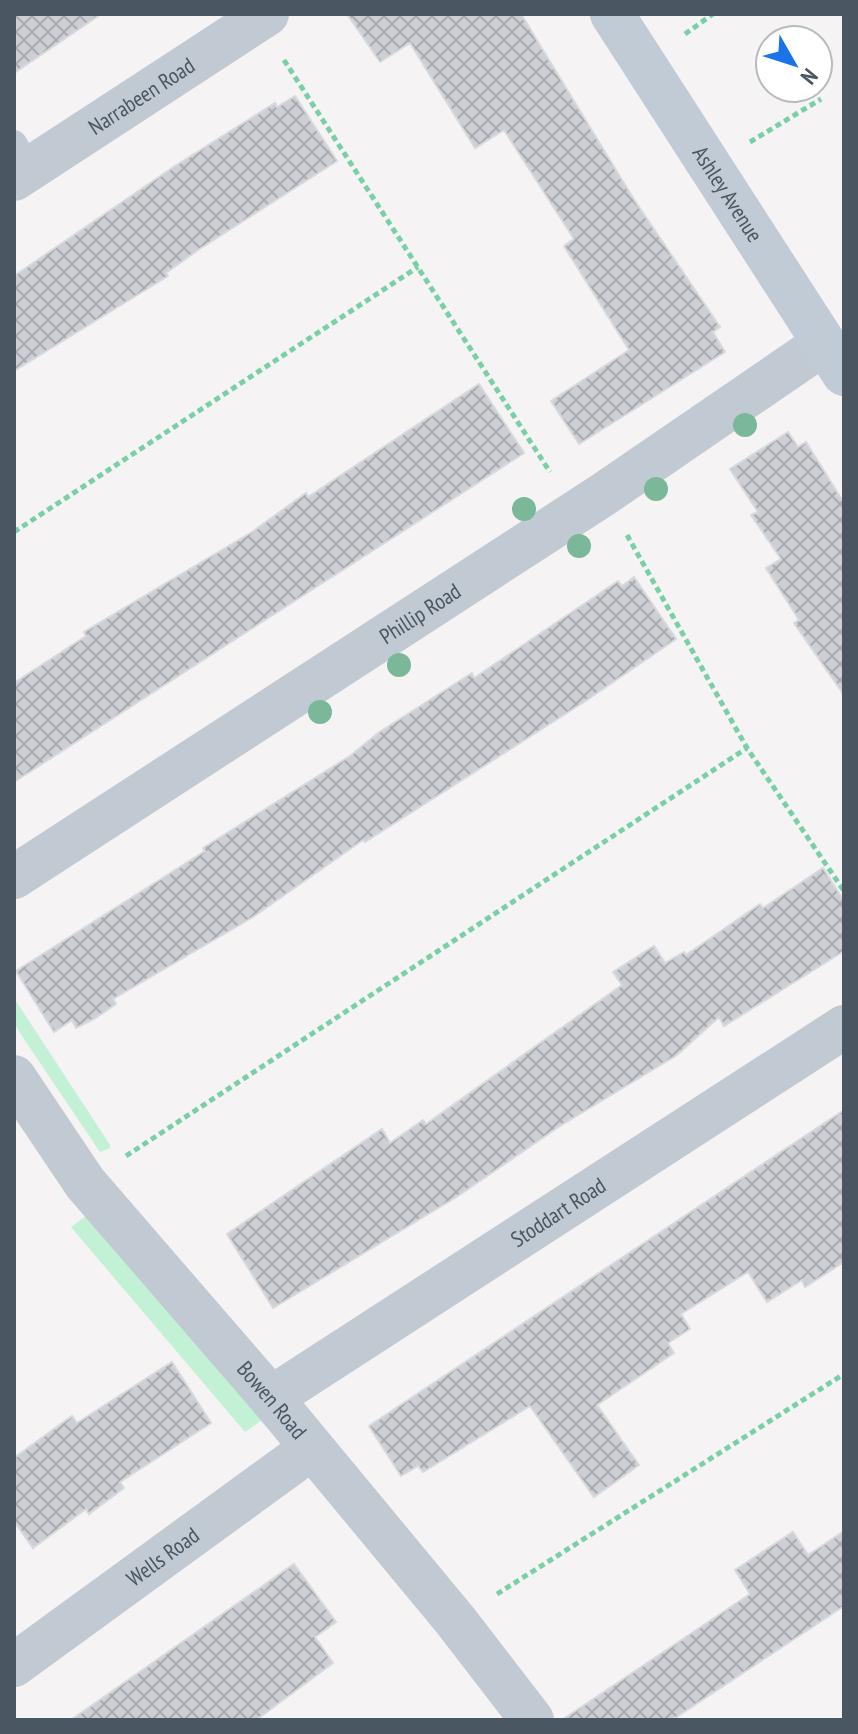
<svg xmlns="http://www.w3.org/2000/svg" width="858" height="1734" font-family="'PT Sans Narrow',sans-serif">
<defs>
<pattern id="building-cross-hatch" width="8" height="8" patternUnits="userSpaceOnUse" patternTransform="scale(2)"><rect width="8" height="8" fill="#cdcfd5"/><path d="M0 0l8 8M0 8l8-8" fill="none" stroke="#a8abb0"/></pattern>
</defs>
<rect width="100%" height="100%" fill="#f5f3f3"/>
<!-- green -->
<g fill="#c3f1d5">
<polygon points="14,998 110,1145 110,1148 100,1152 22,1036 14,1023"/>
<polygon points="94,1210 262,1420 245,1432 71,1227"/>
</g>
<!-- building -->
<g fill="url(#building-cross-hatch)" stroke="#d7d9de" stroke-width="2">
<polygon points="14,14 101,14 14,73"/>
<polygon points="347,14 521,14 633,198 720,327 713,332 725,352 579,444 551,401 629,350 564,246 574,239 504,130 475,148 410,43 380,62"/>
<polygon points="295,96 337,161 198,250 166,273 168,276 14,371 14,276 175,166 275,103 277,107"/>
<polygon points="479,384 524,453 14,782 14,683 86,636 84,632 252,532 306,493 308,497"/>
<polygon points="788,432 798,447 806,442 844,503 844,695 794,623 799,620 766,568 781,559 751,515 758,512 730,469"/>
<polygon points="634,577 676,639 584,702 365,842 363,840 253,917 113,999 116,1004 94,1019 76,1028 72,1020 54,1032 16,971 205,851 203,848 350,756 378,733 472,673 474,678 618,581 622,586"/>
<polygon points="823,868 844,901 844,951 724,1026 719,1017 677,1055 560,1126 458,1196 273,1308 227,1234 382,1129 390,1143 423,1120 426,1124 622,985 613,972 654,946 665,963 684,952 686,955 760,904 763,908"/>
<polygon points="844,1110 844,1262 805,1287 802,1280 767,1302 748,1272 681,1314 690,1329 668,1343 674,1353 597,1405 639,1465 594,1497 530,1406 423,1472 418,1466 401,1476 369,1426"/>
<polygon points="172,1362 211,1423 120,1482 124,1488 89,1514 86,1509 33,1548 14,1521 14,1458 72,1416 77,1423"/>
<polygon points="844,1531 844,1606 672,1720 562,1720 750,1594 735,1570 793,1532 808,1555"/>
<polygon points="294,1564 336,1622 315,1637 333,1663 256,1720 71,1720"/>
</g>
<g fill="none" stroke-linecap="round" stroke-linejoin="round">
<!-- path -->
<g stroke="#7ad0a6" stroke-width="5" stroke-dasharray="6 4" stroke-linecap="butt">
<polyline points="685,34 713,14"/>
<polyline points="284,60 550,472"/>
<polyline points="750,142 821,99"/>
<polyline points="14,532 418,267"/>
<polyline points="627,535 747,748 844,891"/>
<polyline points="126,1156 747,748"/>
<polyline points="497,1594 844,1374"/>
</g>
<!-- lane -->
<polyline stroke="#c1cad2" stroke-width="26" points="14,143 29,169"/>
<!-- street -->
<g stroke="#c1cad2" stroke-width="44">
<path id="s1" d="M14 179 267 14"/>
<path id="s2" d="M14 877 604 494 823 344"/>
<path id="s3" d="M14 1077 85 1183 271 1398 455 1620 532 1720"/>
<path id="s4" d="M271 1398 844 1027"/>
<path id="s5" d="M14 1665 312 1448"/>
</g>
<!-- secondary -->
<path stroke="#c1cbd6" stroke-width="44" id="s6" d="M612 14 844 374"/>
</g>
<!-- trees -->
<g fill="#7bb799">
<circle cx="745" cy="425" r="12"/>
<circle cx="656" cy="489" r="12"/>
<circle cx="524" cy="509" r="12"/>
<circle cx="579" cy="546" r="12"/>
<circle cx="399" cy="665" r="12"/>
<circle cx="320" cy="712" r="12"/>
</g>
<g text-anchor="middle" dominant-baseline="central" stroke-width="8" stroke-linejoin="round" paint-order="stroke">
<!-- street labels -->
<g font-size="22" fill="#4a5661" stroke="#fff">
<text stroke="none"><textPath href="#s1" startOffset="152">Narrabeen Road</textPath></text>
<text stroke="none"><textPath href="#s6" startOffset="214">Ashley Avenue</textPath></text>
<text stroke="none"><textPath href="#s2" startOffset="484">Phillip Road</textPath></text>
<text stroke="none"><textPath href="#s4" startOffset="342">Stoddart Road</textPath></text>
<text stroke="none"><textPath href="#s3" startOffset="414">Bowen Road</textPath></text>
<text stroke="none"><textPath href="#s5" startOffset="184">Wells Road</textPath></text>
</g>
</g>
<!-- border -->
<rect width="858" height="1734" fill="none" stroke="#4a5661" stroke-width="32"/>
<!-- north arrow -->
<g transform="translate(794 64) rotate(129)"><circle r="38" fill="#ffffff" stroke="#b7bbc0" stroke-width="2"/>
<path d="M0-6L14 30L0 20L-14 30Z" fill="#1a73e8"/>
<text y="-12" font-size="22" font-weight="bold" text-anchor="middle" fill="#4a5661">N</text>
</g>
</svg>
